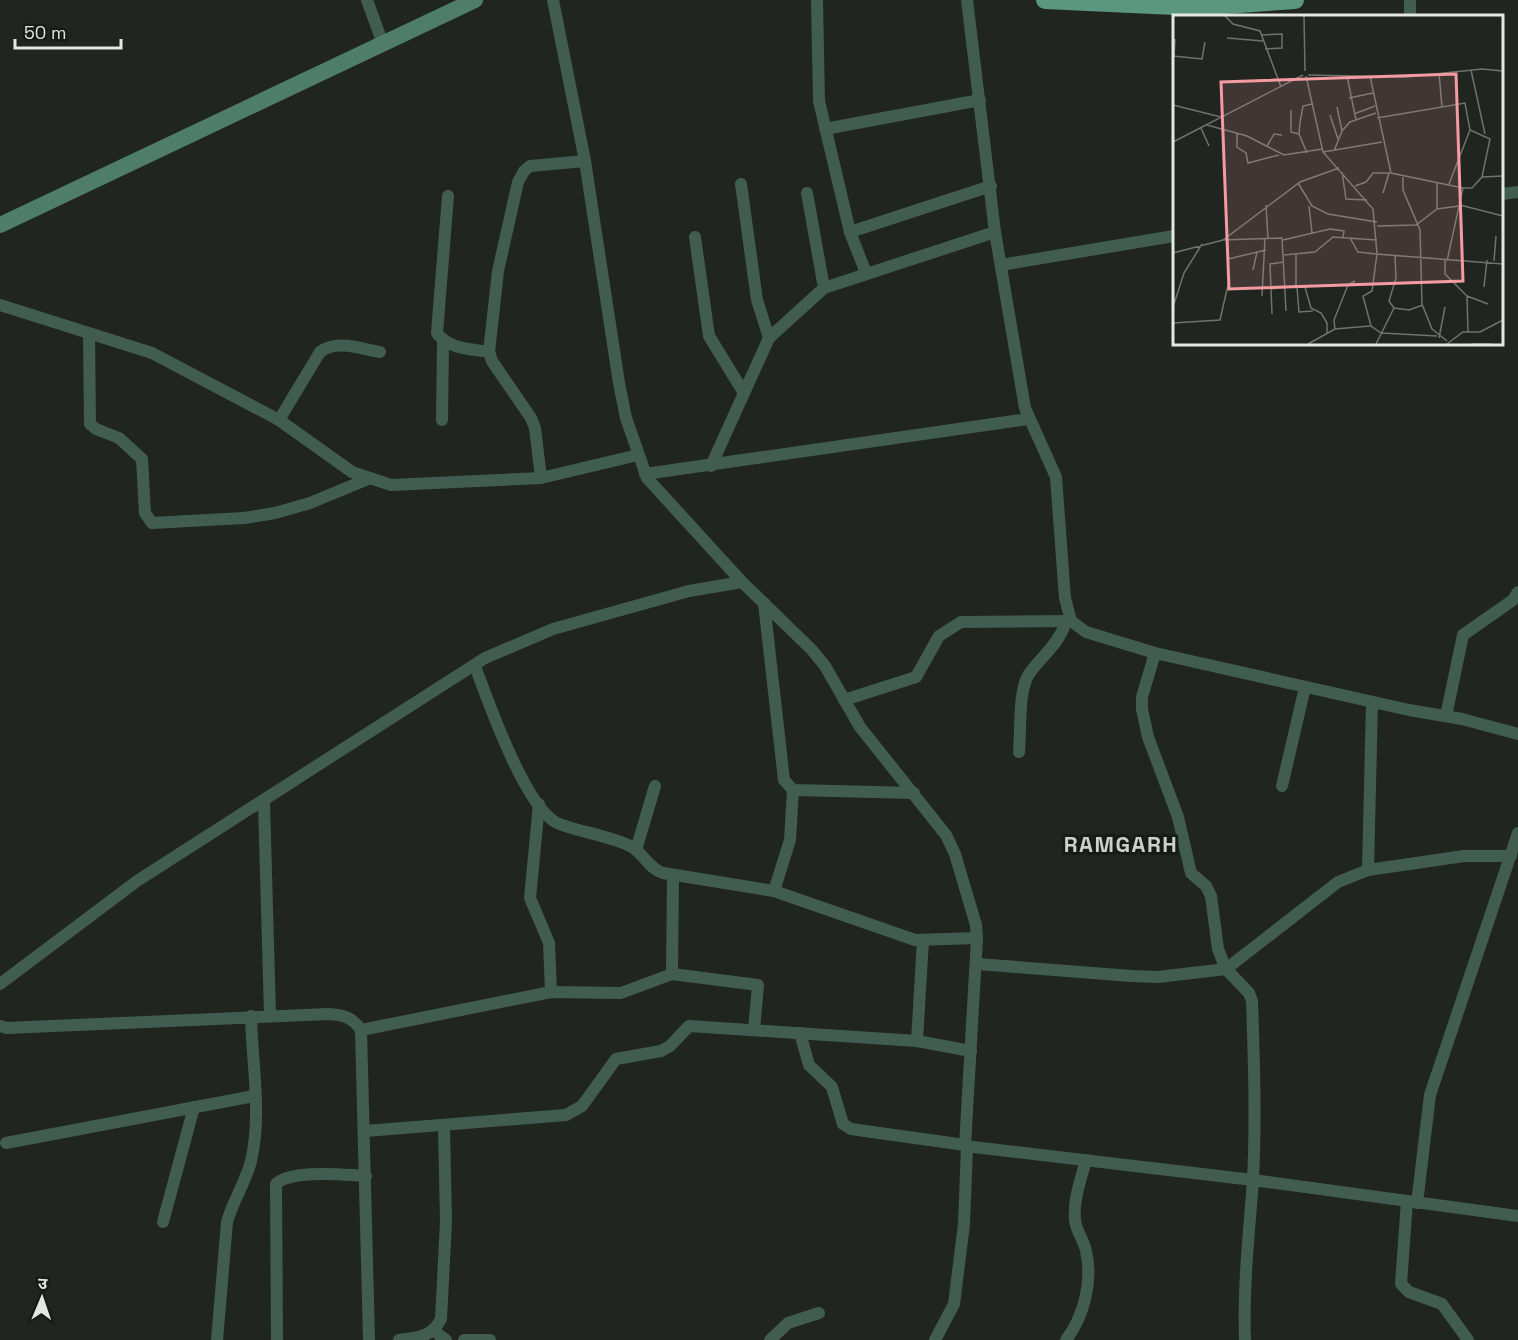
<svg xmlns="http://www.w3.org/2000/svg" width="1518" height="1340" font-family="'Space Grotesk','Noto Sans Devanagari',sans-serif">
<rect width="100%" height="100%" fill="#212520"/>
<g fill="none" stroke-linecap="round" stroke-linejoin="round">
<!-- street -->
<g stroke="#415d52" stroke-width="12">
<polyline points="367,0 383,44"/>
<polyline points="553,0 585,161 619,383 626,418 647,478 742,582 812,650 825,666 860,727 946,835 955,854 976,925 977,938 965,1146 1253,1180 1518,1216"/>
<polyline points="817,0 819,101 850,232 866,273"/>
<polyline points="967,0 995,232 1025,408 1056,477 1065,598 1071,621 1086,632 1155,653 1409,710 1462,719 1518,734"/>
<polyline points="1410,16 1410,0"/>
<polyline points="825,129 980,100"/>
<polyline points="741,184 757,300 769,338"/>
<polyline points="807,193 824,288"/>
<polyline points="1502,194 1518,192"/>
<path d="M448 196 437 333C448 349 471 349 489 352"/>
<polyline points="850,232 991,186"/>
<polyline points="695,237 709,336 744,393"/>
<polyline points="1001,265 1174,236"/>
<polyline points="0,305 152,353 279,420 352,472 391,485 541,478 638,455"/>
<polyline points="89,334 90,424 96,429 119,438 142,459 145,513 152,523 244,518 275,513 310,503 368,479"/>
<path d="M279 420 320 352C337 339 361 349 380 352"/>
<polyline points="442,420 443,342"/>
<polyline points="711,466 769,338 824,288 995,232"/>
<polyline points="645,474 1028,419"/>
<polyline points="541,478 535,428 531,418 492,361 489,352 498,271 518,182 524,171 530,166 585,161"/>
<polyline points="764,603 784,780 793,790 914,793"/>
<path d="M1155 653 1142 697V709L1148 737 1178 817 1191 873 1206 886 1211 896 1218 949 1226 969 1249 993 1252 1001C1254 1061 1256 1120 1253 1180 1249 1234 1243 1286 1245 1340"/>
<path d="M475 666C488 701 525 807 557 823 581 833 609 835 632 847 644 854 648 868 663 873L774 891 915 940 977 938"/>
<polyline points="844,700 916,677 939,636 961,622 1071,621"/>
<polyline points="1446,716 1463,635 1513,600 1518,592"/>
<path d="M1019 752C1021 732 1018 690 1029 674 1042 655 1059 645 1066 621"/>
<polyline points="1282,786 1305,687"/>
<polyline points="264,802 270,1015"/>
<polyline points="539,804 530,898 549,943 551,992"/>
<polyline points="636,850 655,786"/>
<polyline points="1368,870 1372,702"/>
<polyline points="774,891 790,840 793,790"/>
<polyline points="978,964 1131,976 1158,977 1226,969 1338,882 1368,870 1464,856 1511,856"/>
<polyline points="672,974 673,875"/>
<polyline points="0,984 137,881 485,658 553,629 689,591 742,582"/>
<path d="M0 1026 7 1028 328 1014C344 1015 352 1017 361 1030L369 1340"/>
<polyline points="361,1030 551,992 621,993 672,974 758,985 754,1030"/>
<polyline points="800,1033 809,1065 832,1087 843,1124 851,1129 965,1145"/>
<polyline points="917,1041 923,940"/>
<polyline points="365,1131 566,1115 582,1106 616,1059 661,1051 670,1046 689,1026 917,1041 971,1051"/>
<polyline points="6,1143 254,1096"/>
<polyline points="1407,1201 1401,1284 1409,1292 1442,1304 1468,1340"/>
<polyline points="1417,1203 1430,1095 1518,833"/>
<polyline points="163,1222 194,1107"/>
<polyline points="434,1331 446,1340"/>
<path d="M217 1340 227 1222C233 1200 246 1182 251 1161 262 1114 252 1064 251 1016"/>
<path d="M277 1340 276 1184C292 1169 344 1175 366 1176"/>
<path d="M399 1340C418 1337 431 1338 441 1319L446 1222 444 1126"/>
<polyline points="464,1340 490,1340"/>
<polyline points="770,1340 788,1323 819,1313"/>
<polyline points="935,1340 954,1304 964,1224 967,1147"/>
<path d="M1066 1340C1084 1316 1093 1281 1086 1251 1084 1240 1076 1231 1075 1220 1073 1200 1081 1179 1086 1160"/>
</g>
<!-- secondary -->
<polyline stroke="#4f7d6c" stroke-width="16" points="0,225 475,0"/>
<!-- primary -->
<polyline stroke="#5a9680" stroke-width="18" points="1045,0 1196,7 1295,0"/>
</g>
<g text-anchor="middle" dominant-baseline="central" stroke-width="6" stroke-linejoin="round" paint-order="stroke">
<!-- district labels -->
<g font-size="22" font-weight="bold" letter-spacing="1.5" fill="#cbd1cb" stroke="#171b17">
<text x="1121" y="844">RAMGARH</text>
</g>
</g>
<!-- overview -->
<g transform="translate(1173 15)">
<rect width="330" height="330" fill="#212520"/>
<path fill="none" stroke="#6f736e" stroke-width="1.5" d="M52 1 60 9 87 16 108 72M131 1 132 56M88 20 109 19V33L92 34M54 23 90 26M0 41 29 44 32 27M1 42 2 24M298 55 312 119M266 58 269 92M135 60 233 62 309 54 330 56M133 61 150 137 200 194 204 239 330 249M174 61 183 105M197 61 218 158 290 173H299L309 162 330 161M176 83 200 78M0 90 48 102M164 92 169 116M118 95V117L126 119M181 99 202 91M157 100 165 124M204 103 292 88 297 115 317 124 309 162M34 110 74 121 111 140 149 134M28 113 36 131M64 119V132L73 138 75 148 106 140M0 127 130 60M94 131 101 119 109 120M161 136 169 116 177 107 203 98M150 137 209 127M134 138 126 119 127 107 130 91 139 89M169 157 173 184 194 185M230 162V175L247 215 249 289 259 314 274 326M125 168 139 191 155 199 204 207M264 168V194M276 169 297 115M182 171 193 167 200 158H217M210 178 216 158M93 190 95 223M287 190 330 201M136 191 139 218M204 211 243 210 264 194 286 191M177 223 185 237 203 239M50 225 109 223 113 296M110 225 157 214 171 216 170 222M0 238 50 225 127 167 166 153M204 239 199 276 190 281 198 311 208 318 264 321M111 240 142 237 160 222 204 225M222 241 223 263 216 286 221 293 236 295 250 290M55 244 93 235M272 245V259L294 281 295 317M274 246 290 173M321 246 323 221M80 255 84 237M124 272 126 297 140 296M125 272H132L138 293 148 298 154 308V318M311 272 314 245M98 274 123 271V239M89 281 92 223M294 281 315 289M0 292 11 258 29 229M99 299 97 249 111 247M0 308 47 305 55 270M162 314 161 305 175 270 182 266M266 323 272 292M135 329 162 314 197 311M203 329 221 293M274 329 290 317H307L330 305M298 329H318"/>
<path fill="#f49aa1" fill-opacity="0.15" stroke="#f49aa1" stroke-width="3" d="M283 59 290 266 56 274 48 67Z"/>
<rect width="330" height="330" fill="none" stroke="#e4e7e4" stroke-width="3"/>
</g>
<!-- north arrow -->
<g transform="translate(42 1298) rotate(2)" stroke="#171b17" stroke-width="4.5" paint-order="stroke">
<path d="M0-4.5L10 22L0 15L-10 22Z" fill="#e4e7e4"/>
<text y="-9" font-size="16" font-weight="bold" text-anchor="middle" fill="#e4e7e4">उ</text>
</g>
<!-- scale -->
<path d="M15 39v9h106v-9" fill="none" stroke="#e4e7e4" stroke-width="3"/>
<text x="24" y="39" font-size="18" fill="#e4e7e4" stroke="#171b17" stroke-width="4.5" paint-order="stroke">50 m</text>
</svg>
